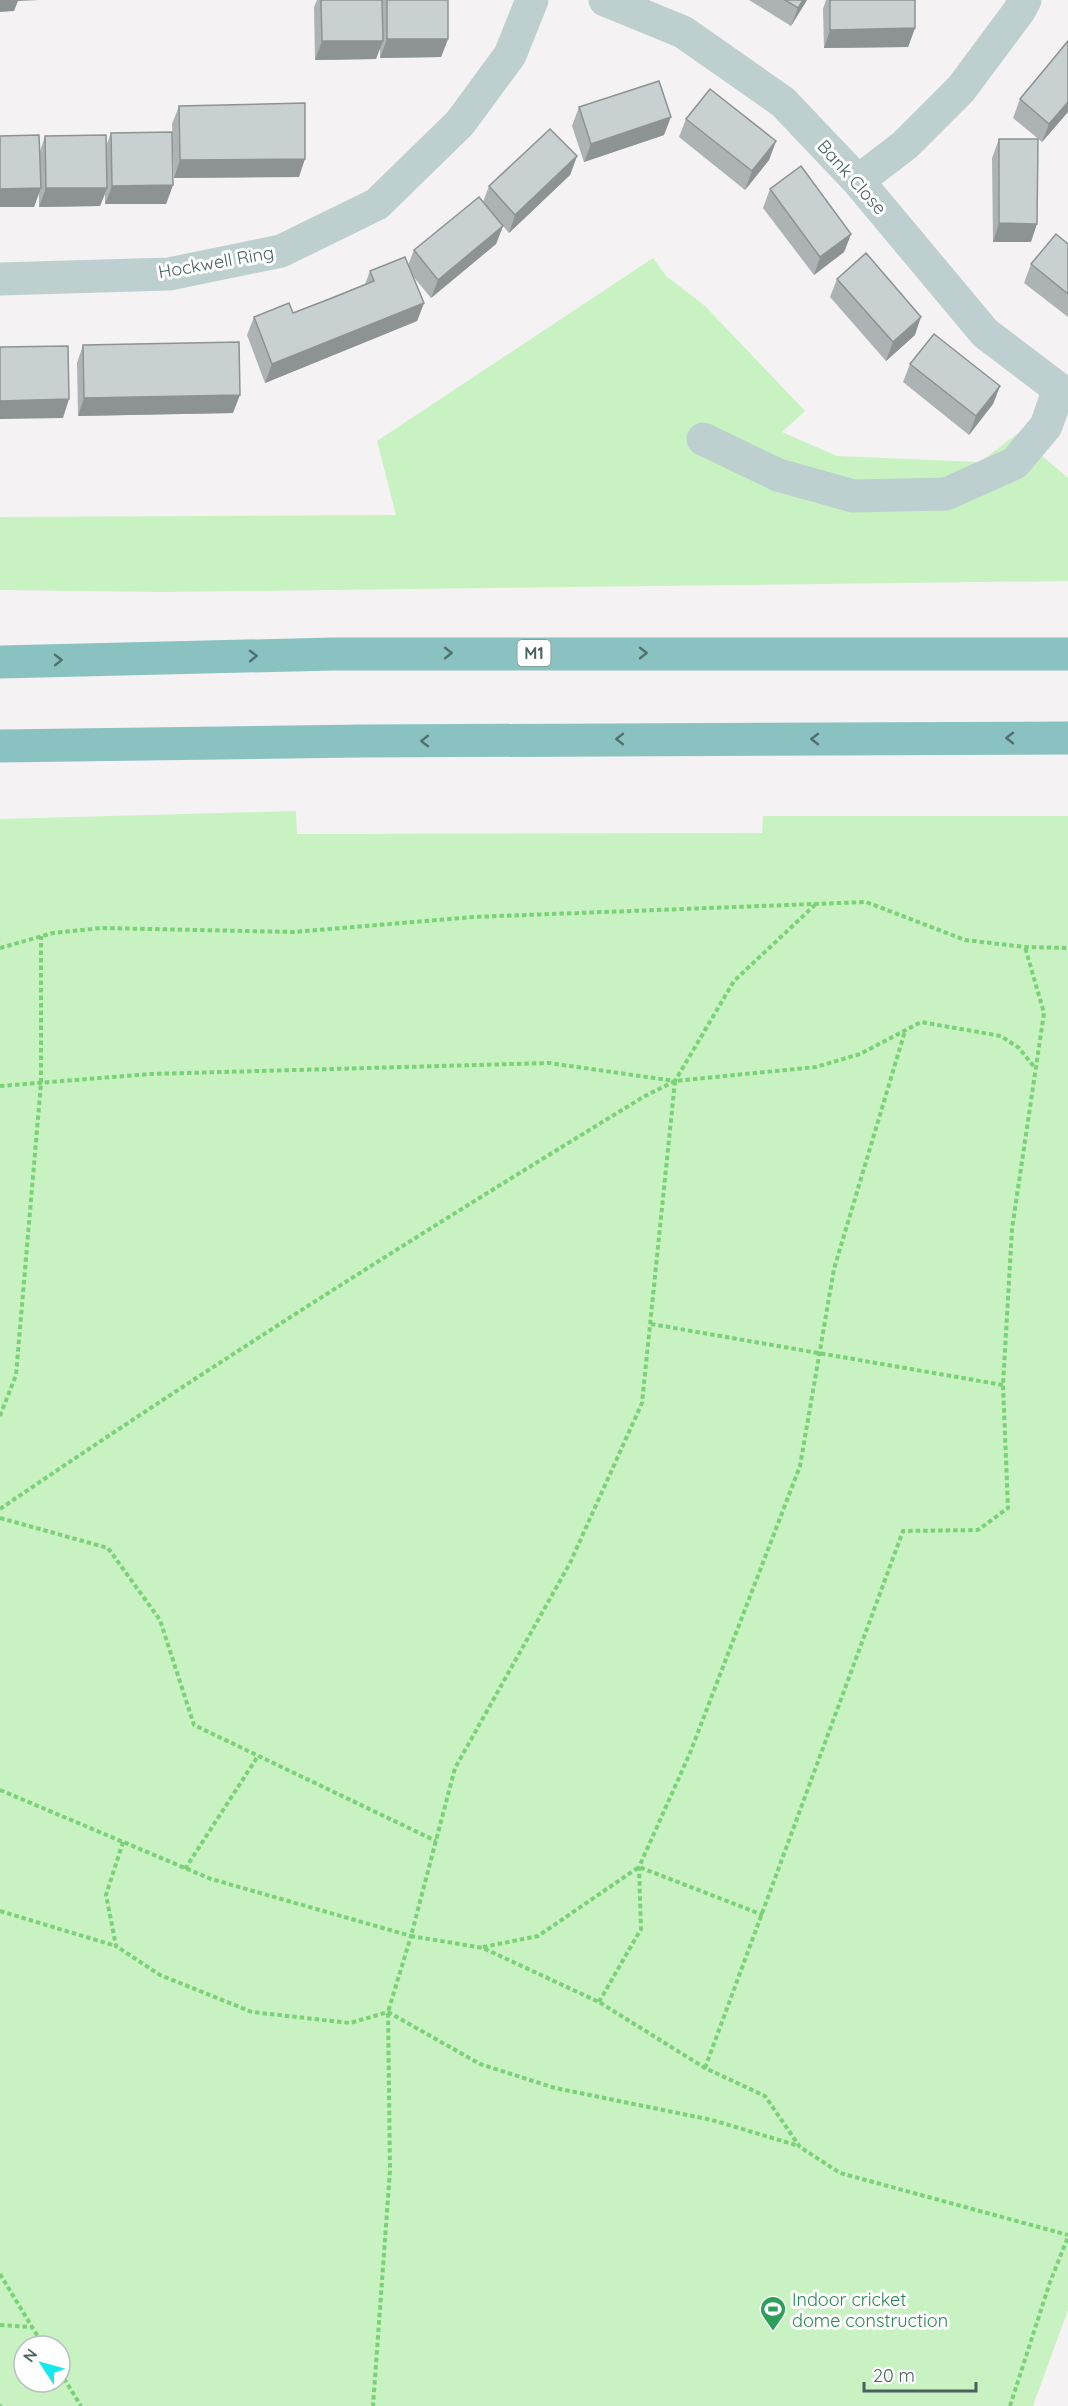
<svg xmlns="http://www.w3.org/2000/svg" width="1068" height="2406" font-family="Quicksand,sans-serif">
<rect width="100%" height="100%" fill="#f5f2f4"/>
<!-- green -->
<g fill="#c8f2c1" fill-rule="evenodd">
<polygon points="653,258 666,276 705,306 805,411 782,432 837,456 980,462 1017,434 1068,478 1068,581 163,592 0,590 0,517 396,515 377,441"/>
<path d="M296 811 297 834 762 833 763 816H1068V2310L1033 2406H0V819ZM24 2346H60V2382H24Z"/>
</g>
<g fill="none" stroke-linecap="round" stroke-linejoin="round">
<!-- path -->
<g stroke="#7ad277" stroke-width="4" stroke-dasharray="4.5 3" stroke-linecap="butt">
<polyline points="0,948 53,933 101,928 294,932 473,917 866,902 965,940 1025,947 1068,948"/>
<polyline points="675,1081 642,1403 570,1563 455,1768 411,1936 483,1948 599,2002 705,2068 765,2096 800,2147 840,2173 1068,2235"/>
<polyline points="0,1086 150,1074 549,1063 675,1081 734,981 817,903"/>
<polyline points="651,1324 1003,1385"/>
<polyline points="0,1416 16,1375 41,1083 41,936"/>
<path d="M0 1509C211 1365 427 1229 645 1096L675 1081 816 1067 860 1054 921 1022 1001 1036 1019 1048 1035 1068"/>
<polyline points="0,1518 108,1548 160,1620 194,1725 436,1841"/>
<polyline points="0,1790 211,1879 411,1936 388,2012 390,2170 373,2406"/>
<polyline points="123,1842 106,1895 116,1946 160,1975 252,2012 350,2023 388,2012 480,2064 555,2088 712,2120 799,2146"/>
<polyline points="185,1869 258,1756"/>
<polyline points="0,1911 116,1946"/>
<polyline points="483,1947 538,1936 639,1867 763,1915"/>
<polyline points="599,2002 641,1929 639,1867 690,1753 800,1466 834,1269 905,1031"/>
<polyline points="705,2068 903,1531 978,1530 1008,1508 1003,1385 1012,1229 1044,1013 1025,947"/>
<polyline points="0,2274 32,2327"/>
<polyline points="0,2325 32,2327 44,2346"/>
<polyline points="60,2372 81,2406"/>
<polyline points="0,2405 1,2406"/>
<polyline points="1010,2406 1050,2282 1068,2237"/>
</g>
<!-- minor -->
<g stroke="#bdcfce" stroke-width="33">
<polyline points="605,0 683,32 783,102 858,181 985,333 1068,396"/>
<polyline points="858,181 905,145 961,89 1019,11 1025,0"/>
<polyline points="0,279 169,274 281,251 377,204 460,123 510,55 532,0"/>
<polyline points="703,439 778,475 853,496 946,494 1015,463 1046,426 1059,389"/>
</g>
<!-- highway -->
<g stroke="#89c2c1" stroke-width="33">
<polyline points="0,662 333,654 1068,654"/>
<polyline points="0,746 361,741 1068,738"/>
</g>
</g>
<!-- wall -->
<g fill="#adb3b5">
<polygon points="317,0 448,0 448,39 441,57 380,58 380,47 376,59 315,60 314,7"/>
<polygon points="749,0 807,0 791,26"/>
<polygon points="826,0 915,0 915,28 908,47 824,48 823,9"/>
<polygon points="1020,99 1068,112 1042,142 1013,118"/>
<polygon points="179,106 299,177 174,178 172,124"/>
<polygon points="579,107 664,135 584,162 572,126"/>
<polygon points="686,119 776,141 769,160 745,190 679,137"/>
<polygon points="111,133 173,185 166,204 105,204 105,194 100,206 39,207 39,192 34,207 0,207 0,136 40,151 45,136 106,146"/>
<polygon points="999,139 1031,242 993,242 992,158"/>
<polygon points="577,156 570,175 509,233 503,226 496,244 431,298 412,275 424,303 417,321 265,383 247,335 254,317 293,313 365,284 370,271 408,265 414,250 483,202 489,186"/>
<polygon points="770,189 851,234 844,252 814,275 763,208"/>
<polygon points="1068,244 1068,317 1024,283 1031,264"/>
<polygon points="837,279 915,335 886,361 830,297"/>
<polygon points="83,345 233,413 78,416 77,363"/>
<polygon points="910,364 1000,386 993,404 969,435 903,382"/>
</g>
<!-- shaded-wall -->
<g fill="#8d9293">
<polygon points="0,0 39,0 18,1 14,11 0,12"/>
<polygon points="803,0 807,0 791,26 798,8"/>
<polygon points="915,28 908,47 824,48 830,30"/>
<polygon points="387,39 448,39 441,57 380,58"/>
<polygon points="322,41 383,41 376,59 315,60"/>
<polygon points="1068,102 1068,112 1042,142 1049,124"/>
<polygon points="671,117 664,135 584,162 591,144"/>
<polygon points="776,141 769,160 745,190 752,171"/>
<polygon points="577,156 570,175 509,233 515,215"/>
<polygon points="305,159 299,177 174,178 180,160"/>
<polygon points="173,185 166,204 105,204 112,186"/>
<polygon points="41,188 34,207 0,207 0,189"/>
<polygon points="46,188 107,188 100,206 39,207"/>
<polygon points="999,223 1037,224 1031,242 993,242"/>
<polygon points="503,226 496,244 431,298 438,280"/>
<polygon points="851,234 844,252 814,275 820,257"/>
<polygon points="424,303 417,321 265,383 272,364"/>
<polygon points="921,317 915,335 886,361 893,342"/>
<polygon points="1000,386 993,404 969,435 976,416"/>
<polygon points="240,395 233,413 78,416 84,398"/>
<polygon points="69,399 63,418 0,419 0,401"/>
</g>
<!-- building -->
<g fill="#c9d0d2" stroke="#8d9293" stroke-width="1.5">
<polygon points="321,0 382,0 383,41 322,41"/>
<rect x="387" y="0" width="61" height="39"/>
<polygon points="785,0 803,0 798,8"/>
<polygon points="830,0 915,0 915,28 830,30"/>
<polygon points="1068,41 1068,102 1049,124 1020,99"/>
<polygon points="659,81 671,117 591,144 579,107"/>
<polygon points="710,89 776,141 752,171 686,119"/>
<polygon points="305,103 305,159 180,160 179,106"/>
<polygon points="550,129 577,156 515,215 489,186"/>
<polygon points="172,132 173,185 112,186 111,133"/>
<polygon points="39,135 41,188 0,189 0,136"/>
<polygon points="106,135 107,188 46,188 45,136"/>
<polygon points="999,139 1038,139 1037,224 999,223"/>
<polygon points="801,166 851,234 820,257 770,189"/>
<polygon points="479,197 503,226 438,280 414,250"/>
<polygon points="1056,234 1068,244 1068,294 1031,264"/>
<polygon points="866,253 921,317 893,342 837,279"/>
<polygon points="405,257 424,303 272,364 254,317 289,303 293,313 332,298 374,281 370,271"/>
<polygon points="934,334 1000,386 976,416 910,364"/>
<polygon points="239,342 240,395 84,398 83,345"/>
<polygon points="68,346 69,399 0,401 0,347"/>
</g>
<!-- one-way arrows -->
<defs><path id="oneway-chevron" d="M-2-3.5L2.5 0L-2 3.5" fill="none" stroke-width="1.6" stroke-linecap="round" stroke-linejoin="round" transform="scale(1.5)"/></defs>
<g stroke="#53706e">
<use href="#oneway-chevron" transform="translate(448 653)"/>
<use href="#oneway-chevron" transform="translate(643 653)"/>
<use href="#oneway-chevron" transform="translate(253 656) rotate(-1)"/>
<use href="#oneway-chevron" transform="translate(58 660) rotate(-1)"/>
<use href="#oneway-chevron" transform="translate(1010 738) rotate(180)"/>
<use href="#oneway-chevron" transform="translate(620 739) rotate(180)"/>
<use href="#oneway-chevron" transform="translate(815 739) rotate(180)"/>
<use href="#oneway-chevron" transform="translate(425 741) rotate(180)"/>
</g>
<!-- icons -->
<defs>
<g id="stadium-pin" transform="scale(1.35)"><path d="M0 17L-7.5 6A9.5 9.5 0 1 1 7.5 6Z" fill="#2e9e5b" stroke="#fff"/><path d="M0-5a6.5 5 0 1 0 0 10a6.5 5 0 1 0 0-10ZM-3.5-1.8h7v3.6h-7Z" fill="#fff"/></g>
</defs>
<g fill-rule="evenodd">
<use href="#stadium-pin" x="773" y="2309"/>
</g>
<g text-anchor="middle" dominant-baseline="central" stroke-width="6" stroke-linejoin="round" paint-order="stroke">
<!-- shield labels -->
<rect fill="#fff" stroke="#80908f" stroke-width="1.5" x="517.5" y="640" width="33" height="26" rx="4.5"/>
<g font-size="16" font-weight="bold" fill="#49615f">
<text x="534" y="653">M1</text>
</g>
<!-- street labels -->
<g font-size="18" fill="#49615f" stroke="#fff">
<text transform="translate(852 177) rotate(48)">Bank Close</text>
<text transform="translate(216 262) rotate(-10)">Hockwell Ring</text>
</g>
<!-- leisure labels -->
<g font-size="18" fill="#27864d" stroke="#fff" text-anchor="start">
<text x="792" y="2299">Indoor cricket<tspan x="792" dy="21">dome construction</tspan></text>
</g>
</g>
<!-- north arrow -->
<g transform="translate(42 2364) rotate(306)"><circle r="28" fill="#ffffff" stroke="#b6c0bf" stroke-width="1.5"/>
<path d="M0-4.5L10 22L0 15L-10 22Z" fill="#14e8ed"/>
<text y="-9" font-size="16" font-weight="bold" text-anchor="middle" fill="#49615f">N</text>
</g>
<!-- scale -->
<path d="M864 2382v9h112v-9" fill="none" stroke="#49615f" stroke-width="3"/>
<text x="873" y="2382" font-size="18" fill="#49615f" stroke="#ffffff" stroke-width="4.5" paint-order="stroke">20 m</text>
</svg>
